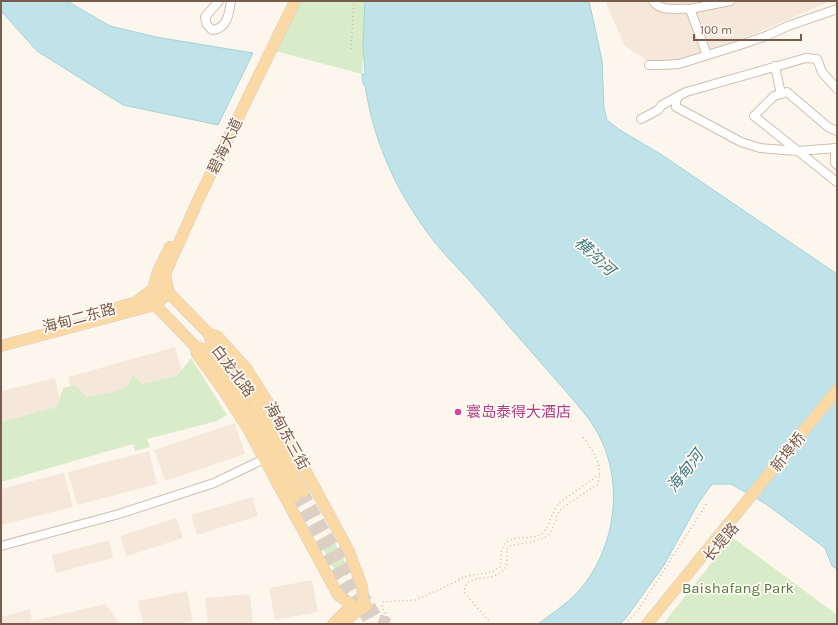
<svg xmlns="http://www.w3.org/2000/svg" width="838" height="625" font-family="Karla,'Noto Sans SC',sans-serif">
<rect width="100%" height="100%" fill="#fdf6ec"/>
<!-- residential -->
<g fill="#f5e8da">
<polygon points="605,1 831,1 766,29 679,62 653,64 625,46"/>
<polygon points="175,347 186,386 78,416 68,377"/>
<polygon points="55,378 64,417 1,432 1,391"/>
<polygon points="235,423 245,454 165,481 154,450"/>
<polygon points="149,451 157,484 77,505 68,472"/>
<polygon points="64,473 73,507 1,525 1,489"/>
<polygon points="252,497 258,516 197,535 191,515"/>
<polygon points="176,518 183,538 127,556 120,536"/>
<polygon points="109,540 113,558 56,573 52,555"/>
<polygon points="312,580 318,612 275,620 269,588"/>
<polygon points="187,591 193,621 176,624 143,624 138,601"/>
<polygon points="250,594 253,624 208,624 205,598"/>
<polygon points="106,604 119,624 1,624 1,617 30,609 32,621"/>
</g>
<!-- green -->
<g fill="#d8ecc9">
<polygon points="294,1 366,1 362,74 271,50"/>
<polygon points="191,358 227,415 217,421 147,439 150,447 135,451 133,444 1,482 1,422 57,407 63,388 75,385 87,397 113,392 127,386 133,375 142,384 177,376"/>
<polygon points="330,534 349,569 336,573 318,540"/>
<polygon points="732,537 837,615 837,624 663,624"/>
</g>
<!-- water -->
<g fill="#bfe3e8" stroke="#a5d3da">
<polygon points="1,1 67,1 110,26 156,37 253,53 218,125 123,105 37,51 1,11"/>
<path d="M365 1H589L602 60 604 108 607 120 620 130 662 155 837 274V569L832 566 825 548 766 504 731 484H712L699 502 664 565 626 618 620 624H538C551 614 565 605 576 594 616 551 626 481 596 430 589 418 579 407 570 396 541 363 512 330 483 296 468 278 451 262 436 244 398 195 375 147 365 86L363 84 362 74H365L363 45Z"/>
</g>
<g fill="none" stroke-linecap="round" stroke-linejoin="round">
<!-- major-tunnel -->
<g stroke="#dcd0c4" stroke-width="11" stroke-dasharray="11 5.5" stroke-linecap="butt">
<polyline points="303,492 325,532 378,619 391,624"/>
<polyline points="294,497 330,561 371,624"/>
</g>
<!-- minor casing -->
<g stroke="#d1beb0" stroke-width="10">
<g id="minor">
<path d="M219 1 205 17 207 25 212 30C227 29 229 14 231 1"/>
<path d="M653 1C660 12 678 8 690 9L707 55"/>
<polyline points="690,9 730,1"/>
<polyline points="649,65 663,65 679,64 695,59 740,45 766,36 788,26 837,9"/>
<polyline points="775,66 781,94"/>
<polyline points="678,97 676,101 676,107 741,142 760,148 797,151 837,148"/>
<polyline points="641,119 658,110 662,105 686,92 806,58 817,59 822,72 837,89"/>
<polyline points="837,131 828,127 787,92 774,96 754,116 837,182"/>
<polyline points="835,148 835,163 837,165"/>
<polyline points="1,546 119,514 214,483 264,459"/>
</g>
</g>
<!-- major casing -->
<g stroke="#dad1cd" stroke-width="12">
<g id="major">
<polyline points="295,1 200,196 165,274 169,293 209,334 217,336 246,368 272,409 349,551 362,586 363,600 366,606 356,612 343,624"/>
<polyline points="153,289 169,293 155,305 153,289 158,271 170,247"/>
<polyline points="105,311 136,302 153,289"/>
<polyline points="209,334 211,341 238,375 252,396 303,492"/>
<polyline points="1,346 155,305 195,346 197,354 224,391 247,427 338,595 352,605 356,612"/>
<polyline points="195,346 203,349 211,359 238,396 255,424 294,497"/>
<polyline points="333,624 346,611"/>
<polyline points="647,624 837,390"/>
</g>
</g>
<!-- path -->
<g stroke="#d9b8a5" stroke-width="1.5" stroke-dasharray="1 3" stroke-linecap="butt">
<polyline points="351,49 354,1"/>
<path d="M391 624 382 607 383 602 415 600 434 592 467 576 492 572 501 566C501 561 500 552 503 547 508 534 529 540 540 535 548 531 552 511 559 503L600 474"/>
<path d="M491 624 465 593C462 571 496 584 505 568 508 563 507 555 507 549L511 546C520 543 545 541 550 533 555 525 555 516 562 508L598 484C603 463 594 453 582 436"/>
<polyline points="625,624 639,609 707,503"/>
</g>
<!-- minor -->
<use href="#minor" stroke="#fff" stroke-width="8"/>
<!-- major -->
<use href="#major" stroke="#fbd9a5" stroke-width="11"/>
</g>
<!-- markers -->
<circle fill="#d1479c" stroke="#fffaf3" stroke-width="1.5" cx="458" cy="412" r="4"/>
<g text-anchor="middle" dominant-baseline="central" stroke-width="3.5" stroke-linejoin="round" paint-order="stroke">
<!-- street labels -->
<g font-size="15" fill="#7a5c4d" stroke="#fffaf3">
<text transform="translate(225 146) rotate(-64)">碧海大道</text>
<text transform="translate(79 318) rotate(-15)">海甸二东路</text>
<text transform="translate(233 371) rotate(53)">白龙北路</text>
<text transform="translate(287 436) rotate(61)">海甸东三街</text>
<text transform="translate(788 452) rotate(-51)">新埠桥</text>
<text transform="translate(721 542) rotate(-50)">长堤路</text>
</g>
<!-- hotel labels -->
<g font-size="15" fill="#b23c85" stroke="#fffaf3" text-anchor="start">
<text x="466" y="412">寰岛泰得大酒店</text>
</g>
<!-- park labels -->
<g font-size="15" fill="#537a41" stroke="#fffaf3">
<text x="738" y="588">Baishafang Park</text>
</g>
<!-- water labels -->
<g font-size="16" font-style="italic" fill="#437c86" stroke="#fffaf3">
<text transform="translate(595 256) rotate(43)">横沟河</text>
<text transform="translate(685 471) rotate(-52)">海甸河</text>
</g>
</g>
<!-- border -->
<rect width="838" height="625" fill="none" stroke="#7a5c4d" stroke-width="4"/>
<!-- scale -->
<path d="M694 34v6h107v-6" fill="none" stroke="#7a5c4d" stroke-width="2"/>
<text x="700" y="34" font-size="12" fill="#7a5c4d" stroke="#fffaf3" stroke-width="3" paint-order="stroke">100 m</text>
</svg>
